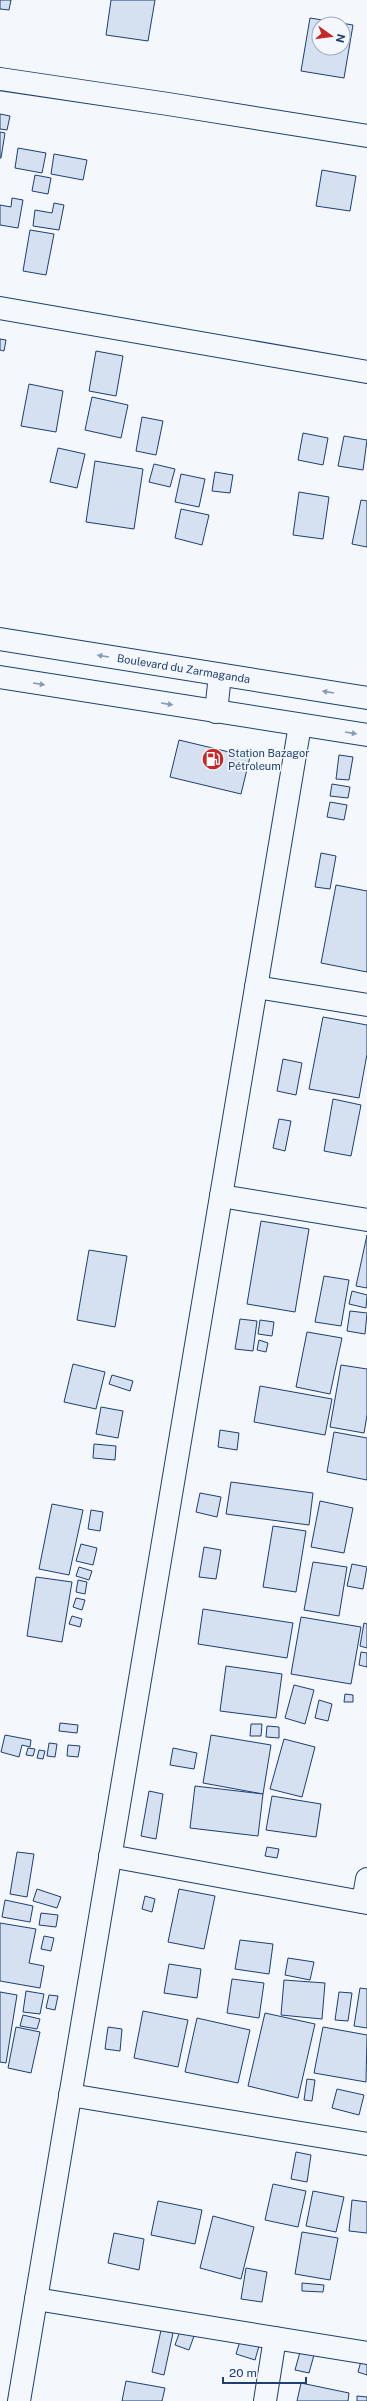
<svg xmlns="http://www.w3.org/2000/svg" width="367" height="2401" font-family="'Public Sans',sans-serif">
<rect width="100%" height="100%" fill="#f4f7fb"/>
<!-- building -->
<g fill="#d5e0f0" stroke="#1d3f73" fill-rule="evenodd">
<polygon points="0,0 11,0 9,10 0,9"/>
<polygon points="111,0 155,0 148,41 106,35"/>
<path d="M310 18 353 25 344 78 301 71ZM319 24H343V48H319Z"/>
<polygon points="0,114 10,116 7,130 0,129"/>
<polygon points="0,132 5,133 1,158 0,158"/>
<polygon points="18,148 46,153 42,173 15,168"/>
<polygon points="54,154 87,160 83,180 51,174"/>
<polygon points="322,170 356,176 350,211 316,206"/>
<polygon points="35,175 51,178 48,194 32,191"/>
<polygon points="12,198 23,200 18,228 0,225 0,205 11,207"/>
<polygon points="54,203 64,205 59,230 33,226 35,210 52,213"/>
<polygon points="30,230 54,234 46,275 23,271"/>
<polygon points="0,339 6,340 4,351 0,350"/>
<polygon points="96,351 123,356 116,396 89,391"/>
<polygon points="29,384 63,391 56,432 21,426"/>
<polygon points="92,397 128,405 121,438 85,430"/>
<polygon points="142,417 163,421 156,455 136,451"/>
<polygon points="303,433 328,438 323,465 298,460"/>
<polygon points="344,436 367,440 363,470 338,466"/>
<polygon points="58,448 85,454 77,488 50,482"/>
<polygon points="95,461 143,469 134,529 86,522"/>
<polygon points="154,464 175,469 170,487 149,482"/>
<polygon points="215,472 233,475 230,493 212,491"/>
<polygon points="181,474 205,479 199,507 175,502"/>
<polygon points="299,492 329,497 323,539 293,535"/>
<polygon points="361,500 367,501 367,547 352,544"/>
<polygon points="181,509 209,515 202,545 175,538"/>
<polygon points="179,740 250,757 241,794 170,777"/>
<polygon points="339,755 353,757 349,780 336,779"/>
<polygon points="332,784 350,787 348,798 330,796"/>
<polygon points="330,802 347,805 344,820 327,817"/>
<polygon points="321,853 336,856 330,889 315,887"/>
<polygon points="336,885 367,891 367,972 321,963"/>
<polygon points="323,1017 367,1025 367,1054 359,1098 309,1089"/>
<polygon points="283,1059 302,1063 296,1095 277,1091"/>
<polygon points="333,1099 361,1105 351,1156 324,1151"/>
<polygon points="279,1119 291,1121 285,1151 273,1148"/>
<polygon points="261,1221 309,1229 295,1312 247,1304"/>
<polygon points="367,1235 367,1288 356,1286"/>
<polygon points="89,1250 127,1256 115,1327 77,1320"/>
<polygon points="324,1276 349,1280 341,1326 315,1322"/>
<polygon points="352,1291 367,1295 366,1308 349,1304"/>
<polygon points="350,1311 367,1313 365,1334 347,1331"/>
<polygon points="240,1319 257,1321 253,1351 235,1349"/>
<polygon points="260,1320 274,1322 272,1336 258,1334"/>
<polygon points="307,1332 342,1338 330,1394 296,1387"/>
<polygon points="259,1340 268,1343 266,1352 257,1350"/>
<polygon points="73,1364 105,1372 96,1409 64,1402"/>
<polygon points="341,1365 367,1369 367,1415 364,1433 330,1427"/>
<polygon points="112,1375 133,1381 130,1391 109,1384"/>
<polygon points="260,1386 332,1399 325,1435 254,1422"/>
<polygon points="101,1407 123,1411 118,1438 96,1434"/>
<polygon points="220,1430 239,1433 237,1450 218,1447"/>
<polygon points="334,1432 367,1438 367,1480 327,1472"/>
<polygon points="94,1444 116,1446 115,1460 93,1458"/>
<polygon points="231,1482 313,1493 309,1525 226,1514"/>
<polygon points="200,1493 221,1497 217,1517 196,1512"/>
<polygon points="320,1501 353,1508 344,1553 311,1547"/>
<polygon points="52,1504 83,1510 69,1575 39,1569"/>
<polygon points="91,1510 103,1512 100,1531 88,1529"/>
<polygon points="273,1526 306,1531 296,1592 263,1587"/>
<polygon points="81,1544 97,1548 93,1565 76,1561"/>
<polygon points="204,1547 221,1550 216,1579 199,1577"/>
<polygon points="313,1562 347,1567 339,1616 304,1610"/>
<polygon points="352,1564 367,1567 363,1589 347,1586"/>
<polygon points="79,1567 92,1571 89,1580 76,1576"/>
<polygon points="36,1577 72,1582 62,1642 27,1636"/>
<polygon points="78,1580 87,1582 85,1594 76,1592"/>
<polygon points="76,1598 85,1600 82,1610 73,1607"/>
<polygon points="203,1609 293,1623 287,1658 198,1644"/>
<polygon points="72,1616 82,1619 80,1627 69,1624"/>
<polygon points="301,1617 361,1627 351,1684 291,1674"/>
<polygon points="364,1623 367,1624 367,1648 360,1646"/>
<polygon points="361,1652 367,1653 367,1667 359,1665"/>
<polygon points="226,1666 282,1674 276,1718 220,1711"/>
<polygon points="294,1685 314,1690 305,1724 285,1718"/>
<polygon points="345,1694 353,1695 353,1702 344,1702"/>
<polygon points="319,1700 332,1704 328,1721 315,1718"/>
<polygon points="60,1723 78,1725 77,1733 59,1731"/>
<polygon points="251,1724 262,1724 261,1736 250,1736"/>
<polygon points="267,1726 279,1727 279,1738 266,1737"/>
<polygon points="5,1735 31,1740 30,1747 22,1745 19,1757 1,1752"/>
<polygon points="211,1735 271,1745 263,1794 203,1783"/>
<polygon points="284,1739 315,1747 302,1797 270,1789"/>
<polygon points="49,1743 57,1744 55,1757 47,1756"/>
<polygon points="68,1745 80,1746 78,1757 67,1756"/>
<polygon points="28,1748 35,1749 33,1756 26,1755"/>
<polygon points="173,1748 197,1753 194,1769 170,1765"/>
<polygon points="39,1750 45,1751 43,1759 37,1758"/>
<polygon points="195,1786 263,1794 258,1836 190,1828"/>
<polygon points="149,1791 163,1794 156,1839 141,1836"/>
<polygon points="272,1796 321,1804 316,1837 266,1830"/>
<polygon points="267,1847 279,1849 277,1858 265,1856"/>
<polygon points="17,1852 34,1854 27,1897 10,1894"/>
<polygon points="37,1889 61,1897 57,1908 33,1901"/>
<polygon points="179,1889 215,1896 204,1949 168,1942"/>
<polygon points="145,1896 155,1899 152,1912 142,1909"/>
<polygon points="5,1900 33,1906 30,1922 2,1917"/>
<polygon points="41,1913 58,1915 56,1927 39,1925"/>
<polygon points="0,1923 36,1929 29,1963 44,1966 40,1988 0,1981"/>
<polygon points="44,1936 54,1938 51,1951 41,1949"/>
<polygon points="240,1940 273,1944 269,1974 235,1969"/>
<polygon points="288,1958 314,1962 310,1980 285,1975"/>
<polygon points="169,1964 201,1969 197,1998 164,1993"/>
<polygon points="232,1979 264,1983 259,2018 227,2013"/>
<polygon points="284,1980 325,1983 322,2019 281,2015"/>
<polygon points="360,1988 367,1989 367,2028 354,2026"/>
<polygon points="26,1991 44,1994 40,2014 23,2012"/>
<polygon points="0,1992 17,1995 6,2063 0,2062"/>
<polygon points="339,1992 352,1993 348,2021 335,2020"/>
<polygon points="49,1995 58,1996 55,2010 46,2008"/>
<polygon points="143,2011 188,2020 178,2067 134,2058"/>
<polygon points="265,2013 315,2024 298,2098 248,2086"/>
<polygon points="23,2015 40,2019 37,2029 20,2026"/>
<polygon points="197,2018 250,2030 238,2083 185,2072"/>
<polygon points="16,2027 40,2032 31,2073 8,2068"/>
<polygon points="108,2027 122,2029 120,2051 105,2049"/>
<polygon points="323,2027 367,2035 366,2082 314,2073"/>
<polygon points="307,2079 315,2080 312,2101 304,2100"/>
<polygon points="337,2089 364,2095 359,2115 332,2108"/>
<polygon points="296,2152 311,2155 307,2182 291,2179"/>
<polygon points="273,2184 306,2191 298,2227 265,2220"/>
<polygon points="313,2191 344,2197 336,2232 306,2226"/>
<polygon points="352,2200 367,2202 367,2233 349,2231"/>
<polygon points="158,2201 202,2210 195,2244 151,2235"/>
<polygon points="213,2216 254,2227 241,2279 200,2268"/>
<polygon points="302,2232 338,2238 330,2280 295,2274"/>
<polygon points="114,2233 144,2239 139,2270 108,2263"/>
<polygon points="246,2268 267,2272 262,2302 241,2299"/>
<polygon points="302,2283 324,2285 323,2292 302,2291"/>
<polygon points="161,2330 173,2333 164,2375 152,2372"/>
<polygon points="180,2331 194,2336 189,2350 175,2345"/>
<polygon points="240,2341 259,2346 255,2360 236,2354"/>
<polygon points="300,2352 314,2355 309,2373 295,2370"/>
<polygon points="361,2361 367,2363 367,2375 358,2372"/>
<polygon points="126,2381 165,2388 162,2401 122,2401"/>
<polygon points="301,2383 349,2393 348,2401 297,2401"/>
<polygon points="357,2396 367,2397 367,2401 357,2401"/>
</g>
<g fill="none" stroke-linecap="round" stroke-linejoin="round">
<!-- street casing -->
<g stroke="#1d3f73" stroke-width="24">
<g id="street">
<polyline points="0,79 168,104 367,136"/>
<polyline points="0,308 367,372"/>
<polyline points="256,987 367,1005"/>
<polyline points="221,1196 367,1220"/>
<polyline points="110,1856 367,1903"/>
<polyline points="363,1902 367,1879"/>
<polyline points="70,2095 367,2144"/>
<polyline points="36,2299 367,2353"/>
<polyline points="19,2401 300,725"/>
<polyline points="265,2401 275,2338"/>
</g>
</g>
<!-- primary casing -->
<g stroke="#1d3f73" stroke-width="24">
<g id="primary">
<path id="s1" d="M0 639 367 698"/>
<polyline points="0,677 367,735"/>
<polyline points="216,712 220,675"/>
</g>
</g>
<!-- street -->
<use href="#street" stroke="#f4f7fb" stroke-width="22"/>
<!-- primary -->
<use href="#primary" stroke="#f4f7fb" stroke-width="22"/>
</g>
<!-- one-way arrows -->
<defs><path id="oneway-solid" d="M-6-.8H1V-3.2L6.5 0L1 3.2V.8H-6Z"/></defs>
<g fill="#889bb7">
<use href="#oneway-solid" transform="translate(103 656) rotate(-171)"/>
<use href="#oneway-solid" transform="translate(39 684) rotate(9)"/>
<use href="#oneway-solid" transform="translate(328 692) rotate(-171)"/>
<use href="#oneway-solid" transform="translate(167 704) rotate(9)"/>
<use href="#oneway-solid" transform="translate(351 733) rotate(9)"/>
</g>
<!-- icons -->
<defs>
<g id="fuel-disc" transform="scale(1.15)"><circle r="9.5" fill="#c62828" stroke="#f4f7fb"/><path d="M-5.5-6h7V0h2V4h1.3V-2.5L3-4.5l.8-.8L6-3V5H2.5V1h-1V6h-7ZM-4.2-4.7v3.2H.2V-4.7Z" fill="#fff"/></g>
</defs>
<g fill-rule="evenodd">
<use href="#fuel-disc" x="213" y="759"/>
</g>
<g text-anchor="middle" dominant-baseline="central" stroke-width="3" stroke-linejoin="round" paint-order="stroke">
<!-- street labels -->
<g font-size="11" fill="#1d3f73" stroke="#f4f7fb">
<text stroke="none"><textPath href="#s1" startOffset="186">Boulevard du Zarmaganda</textPath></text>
</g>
<!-- poi labels -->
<g font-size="11" fill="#1d3f73" stroke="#f4f7fb" text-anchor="start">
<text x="228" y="753">Station Bazagor<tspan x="228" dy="13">Pétroleum</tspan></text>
</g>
</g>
<!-- north arrow -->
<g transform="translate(331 36) rotate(104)"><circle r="19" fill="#f4f7fb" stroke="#9eadc5"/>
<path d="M0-3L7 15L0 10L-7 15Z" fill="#c62828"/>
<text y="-6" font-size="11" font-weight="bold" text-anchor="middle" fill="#1d3f73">N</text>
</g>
<!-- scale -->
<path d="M223 2377v6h83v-6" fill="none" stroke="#1d3f73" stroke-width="2"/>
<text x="229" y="2377" font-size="12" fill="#1d3f73" stroke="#f4f7fb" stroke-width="3" paint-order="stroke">20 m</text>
</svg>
